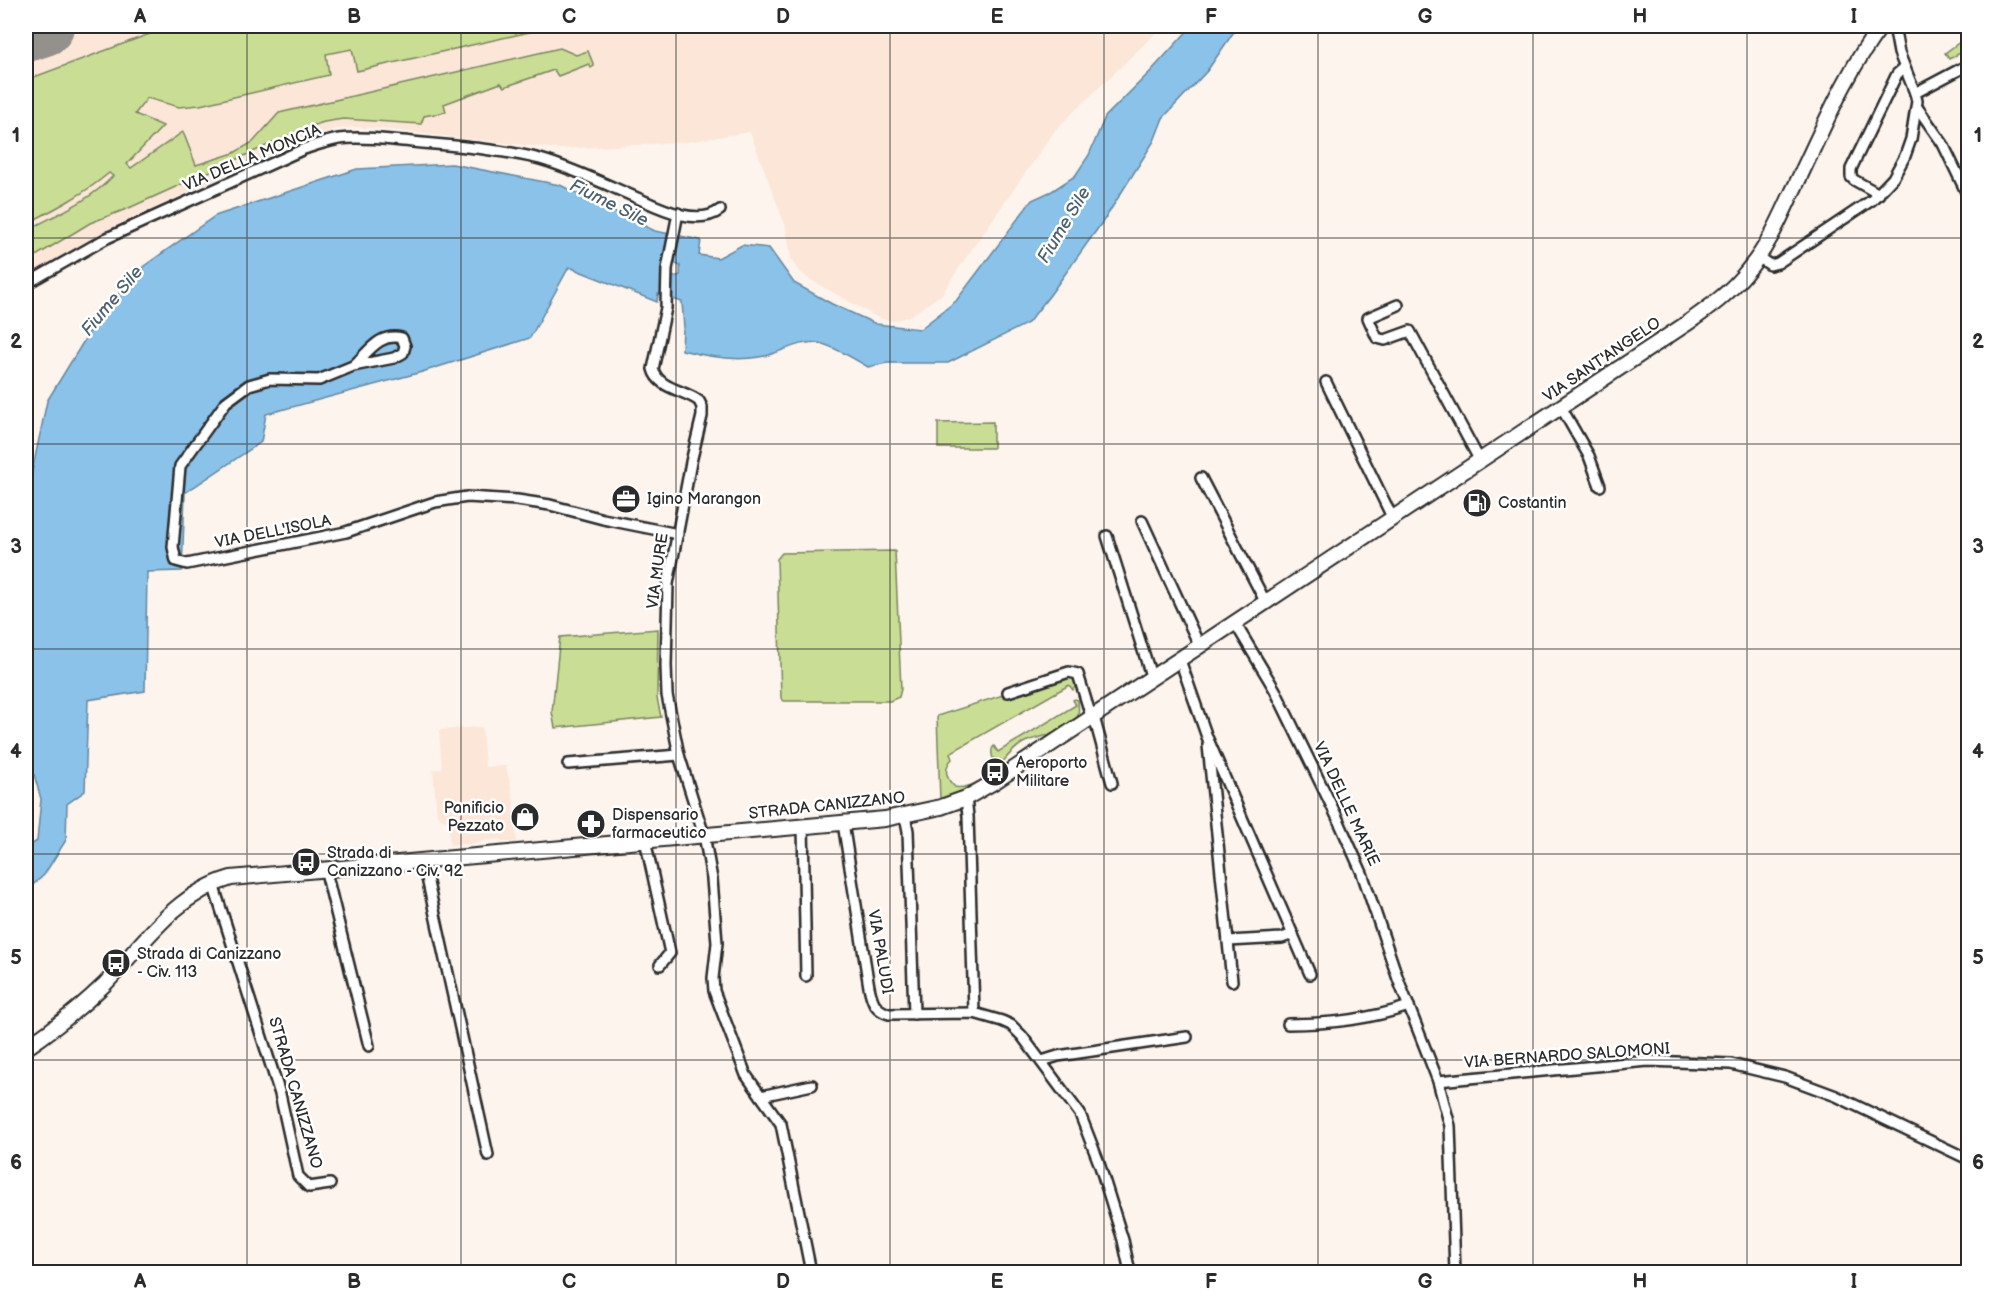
<svg xmlns="http://www.w3.org/2000/svg" width="1994" height="1298" font-family="'Balsamiq Sans',sans-serif">
<rect width="100%" height="100%" fill="#fdf4ed"/>
<filter id="ink" filterUnits="userSpaceOnUse"><feTurbulence type="fractalNoise" baseFrequency=".0167" numOctaves="2"/><feDisplacementMap in="SourceGraphic" scale="12" xChannelSelector="R" yChannelSelector="G"/><feConvolveMatrix kernelMatrix="1 2 1 2 8 2 1 2 1" color-interpolation-filters="sRGB"/></filter>
<g filter="url(#ink)">
<!-- built -->
<g fill="#fbe6d7">
<polygon points="26,26 1163,26 1056,129 965,259 941,295 910,316 892,321 877,317 809,279 797,269 792,261 790,252 786,227 750,132 687,142 559,149 381,129 356,127 336,129 311,136 116,225 26,277"/>
<polygon points="482,727 485,767 506,766 514,801 513,816 517,842 502,842 501,839 481,841 481,843 450,845 448,823 440,817 439,815 437,815 433,770 442,769 439,730"/>
</g>
<!-- green -->
<g fill="#c9de94" stroke="#7a8460" stroke-width="1.5">
<path d="M171 26H556L357 71 352 49 326 54 329 75 200 105 179 107 147 98 135 114 163 126 127 164 131 168 183 132 196 165 234 153 253 142 279 113 560 48 576 55 588 51 594 66 591 68 589 64 558 76 554 70 504 87 501 83 444 104 446 112 424 116 421 124 343 119 324 122 306 128 129 208 90 223 26 262V231C55 215 90 201 113 176L109 173C84 194 55 209 26 224V80Z"/>
<polygon points="1968,36 1968,49 1949,59 1945,53"/>
<polygon points="993,422 993,448 938,448 938,423"/>
<polygon points="895,551 901,689 899,697 890,701 784,701 781,698 777,559 782,553"/>
<polygon points="658,629 657,698 661,717 555,728 552,712 560,637"/>
<path d="M1066 675 1074 677 1077 683 1073 690 1069 685 950 753 952 759C943 768 946 779 955 787 968 790 985 779 994 770 996 762 988 751 994 746L998 752 1076 705 1073 700 1075 699 1078 700C1078 705 1080 713 1077 718 1068 735 1038 735 1023 743 1006 753 1002 767 987 778 975 788 955 795 940 799L937 716Z"/>
</g>
<!-- water -->
<path fill="#8ac2e9" stroke="#64869d" stroke-width="1.5" fill-rule="evenodd" d="M1192 26H1240L1233 33 1207 71 1163 118 1154 141 1106 217 1050 295 1028 323 948 363H887L868 367C856 360 832 345 818 343 800 340 782 352 765 356 738 362 708 357 682 350L683 329 684 328 682 302 658 294 657 302 569 267 530 338 422 372 266 414 261 442 185 493 182 571 147 572 145 691 88 700 85 791 67 804 66 840 44 875 26 891V848L37 841 41 799 26 746V500L47 401 101 313 144 266 215 216 357 169 452 164 560 185 655 231 701 240 699 255 718 258 742 245 769 248 794 283 832 304 876 324 920 329 956 301 1032 200 1052 191 1075 176 1089 155 1105 117 1150 72ZM663 257 680 266V275L671 278 661 272Z"/>
<g fill="none" stroke-linecap="round" stroke-linejoin="round">
<!-- runway -->
<polyline stroke="#94908c" stroke-width="60" points="26,32 44,26"/>
<!-- street casing -->
<g stroke="#2b2b2b" stroke-width="14">
<g id="street">
<polyline points="1915,93 1968,65"/>
<polyline points="1917,107 1943,144 1968,196"/>
<polyline points="1879,194 1854,180 1851,177 1851,169 1897,74 1904,68"/>
<path d="M678 213 667 269 666 308 653 369C658 389 685 390 699 401L702 407V416L691 462 668 584 666 665 667 695 679 755 704 835 712 879 717 943 713 978 714 991 746 1075 781 1124 811 1272"/>
<polyline points="1758,257 1770,265 1778,263 1872,200 1893,178 1905,156 1911,139 1917,101 1915,93 1899,53 1894,26"/>
<path d="M26 284 107 238 304 149C316 145 327 141 339 139 363 136 389 140 413 142 453 146 501 149 540 159 575 169 609 186 642 200 664 210 699 226 720 210"/>
<polyline points="1398,305 1368,318 1377,338 1385,340 1410,331 1480,461"/>
<path d="M353 366C368 353 379 332 402 338L405 346 403 353 394 358 353 366 319 380 270 379 249 385 226 402 180 466 173 547 176 561 187 564 346 532 435 502 467 497 517 500 550 505 603 519 678 534"/>
<polyline points="1326,382 1393,519"/>
<polyline points="1561,407 1589,456 1600,486"/>
<polyline points="1201,478 1266,603"/>
<polyline points="1142,521 1200,647"/>
<polyline points="1107,536 1152,679"/>
<polyline points="1235,623 1275,690 1337,817 1362,873 1398,979 1438,1081 1450,1126 1455,1272"/>
<polyline points="1180,660 1207,737 1310,974"/>
<polyline points="1008,692 1069,672 1078,674 1090,713 1094,717 1112,783"/>
<polyline points="1208,745 1232,981"/>
<polyline points="568,764 679,755"/>
<polyline points="966,798 968,816 974,1013"/>
<polyline points="905,816 908,831 914,1014"/>
<path d="M843 823 869 987C872 1001 875 1010 889 1014L974 1013 1002 1021 1011 1025 1022 1036 1080 1114 1099 1163 1123 1240 1130 1272"/>
<polyline points="803,826 806,976"/>
<polyline points="645,840 670,953 660,965"/>
<polyline points="423,860 488,1155"/>
<polyline points="325,868 369,1046"/>
<polyline points="213,884 280,1094 298,1176 309,1187 330,1184"/>
<polyline points="1228,941 1282,938 1293,934"/>
<path d="M1288 1024C1328 1024 1371 1019 1409 1006"/>
<polyline points="1042,1061 1058,1056 1187,1037"/>
<polyline points="1438,1081 1648,1061 1731,1064 1785,1077 1836,1096 1968,1159"/>
<polyline points="761,1096 812,1085"/>
</g>
</g>
<!-- secondary casing -->
<g stroke="#2b2b2b" stroke-width="18">
<path id="secondary" d="M26 1048C54 1029 80 1008 105 984 143 944 175 894 231 878L885 819 941 807 966 798 994 782 1686 324C1709 308 1731 292 1748 270 1767 248 1779 221 1791 195 1819 138 1843 76 1881 26"/>
</g>
<!-- street -->
<use href="#street" stroke="#fff" stroke-width="9"/>
<!-- secondary -->
<use href="#secondary" stroke="#fff" stroke-width="14"/>
</g>
</g>
<!-- grid -->
<path fill="none" stroke="#2b2b2b" stroke-width="1.5" stroke-opacity="0.55" d="M247 26V1272M461 26V1272M676 26V1272M890 26V1272M1104 26V1272M1318 26V1272M1533 26V1272M1747 26V1272M26 238H1968M26 444H1968M26 649H1968M26 854H1968M26 1060H1968"/>
<!-- icons -->
<defs>
<g id="office-disc" transform="scale(1.5)"><circle r="9.5" fill="#2b2b2b" stroke="#fff"/><path d="M-6-3h4V-5.5h4V-3h4V5H-6ZM-1-4.5V-3h2v-1.5ZM-6 0V1H6V0Z" fill="#fff"/></g>
<g id="fuel-disc" transform="scale(1.5)"><circle r="9.5" fill="#2b2b2b" stroke="#fff"/><path d="M-5.5-6h7V0h2V4h1.3V-2.5L3-4.5l.8-.8L6-3V5H2.5V1h-1V6h-7ZM-4.2-4.7v3.2H.2V-4.7Z" fill="#fff"/></g>
<g id="bus-disc" transform="scale(1.5)"><circle r="9.5" fill="#2b2b2b" stroke="#fff"/><path d="M-5-6H5V4H4V6H2V4H-2V6H-4V4H-5ZM-3.5-4V0h7V-4ZM-3.5 1.2v1.5H-2V1.2ZM2 1.2v1.5H3.5V1.2Z" fill="#fff"/></g>
<g id="shop-disc" transform="scale(1.5)"><circle r="9.5" fill="#2b2b2b" stroke="#fff"/><path d="M-5-2.5h2.3a2.7 3.5 0 0 1 5.4 0H5L5.5 6h-11ZM-1.5-2.5h3a1.5 2.3 0 0 0-3 0Z" fill="#fff"/></g>
<g id="pharmacy-disc" transform="scale(1.5)"><circle r="9.5" fill="#2b2b2b" stroke="#fff"/><path d="M-2-6h4v4h4v4h-4v4h-4v-4h-4v-4h4Z" fill="#fff"/></g>
</defs>
<g fill-rule="evenodd">
<use href="#office-disc" x="626" y="499"/>
<use href="#fuel-disc" x="1477" y="503"/>
<use href="#bus-disc" x="995" y="772"/>
<use href="#shop-disc" x="525" y="817"/>
<use href="#pharmacy-disc" x="591" y="824"/>
<use href="#bus-disc" x="306" y="862"/>
<use href="#bus-disc" x="116" y="963"/>
</g>
<g text-anchor="middle" dominant-baseline="central" stroke-width="5" stroke-linejoin="round" paint-order="stroke">
<!-- street labels -->
<g font-size="16" fill="#2b2b2b" stroke="#fff">
<text transform="translate(252 158) rotate(-23)">VIA DELLA MONCIA</text>
<text transform="translate(1602 360) rotate(-34)">VIA SANT'ANGELO</text>
<text transform="translate(273 532) rotate(-11)">VIA DELL'ISOLA</text>
<text transform="translate(658 571) rotate(-82)">VIA MURE</text>
<text transform="translate(1346 804) rotate(65)">VIA DELLE MARIE</text>
<text transform="translate(827 806) rotate(-6)">STRADA CANIZZANO</text>
<text transform="translate(880 952) rotate(80)">VIA PALUDI</text>
<text transform="translate(1567 1056) rotate(-4)">VIA BERNARDO SALOMONI</text>
<text transform="translate(295 1093) rotate(74)">STRADA CANIZZANO</text>
</g>
<!-- poi labels -->
<g font-size="16" fill="#2b2b2b" stroke="#fff" text-anchor="start">
<text x="647" y="499">Igino Marangon</text>
<text x="1498" y="503">Costantin</text>
<text x="1016" y="763">Aeroporto<tspan x="1016" dy="18">Militare</tspan></text>
<text x="504" y="808" text-anchor="end">Panificio<tspan x="504" dy="18">Pezzato</tspan></text>
<text x="612" y="815">Dispensario<tspan x="612" dy="18">farmaceutico</tspan></text>
<text x="327" y="853">Strada di<tspan x="327" dy="18">Canizzano - Civ. 92</tspan></text>
<text x="137" y="954">Strada di Canizzano<tspan x="137" dy="18">- Civ. 113</tspan></text>
</g>
<!-- water labels -->
<g font-size="18" font-style="italic" fill="#4c606e" stroke="#fff">
<text transform="translate(609 203) rotate(26)">Fiume Sile</text>
<text transform="translate(1064 225) rotate(-59)">Fiume Sile</text>
<text transform="translate(112 301) rotate(-50)">Fiume Sile</text>
</g>
</g>
<!-- margin -->
<rect width="1994" height="1298" fill="none" stroke="#fff" stroke-width="66"/>
<rect x="33" y="33" width="1928" height="1232" fill="none" stroke="#2b2b2b" stroke-width="2"/>
<g font-size="20" text-anchor="middle" font-weight="bold" fill="#2b2b2b">
<text x="140" y="23">A</text>
<text x="354" y="23">B</text>
<text x="569" y="23">C</text>
<text x="783" y="23">D</text>
<text x="997" y="23">E</text>
<text x="1211" y="23">F</text>
<text x="1425" y="23">G</text>
<text x="1640" y="23">H</text>
<text x="1854" y="23">I</text>
<text x="16" y="142">1</text>
<text x="1978" y="142">1</text>
<text x="16" y="348">2</text>
<text x="1978" y="348">2</text>
<text x="16" y="553">3</text>
<text x="1978" y="553">3</text>
<text x="16" y="758">4</text>
<text x="1978" y="758">4</text>
<text x="16" y="964">5</text>
<text x="1978" y="964">5</text>
<text x="16" y="1169">6</text>
<text x="1978" y="1169">6</text>
<text x="140" y="1288">A</text>
<text x="354" y="1288">B</text>
<text x="569" y="1288">C</text>
<text x="783" y="1288">D</text>
<text x="997" y="1288">E</text>
<text x="1211" y="1288">F</text>
<text x="1425" y="1288">G</text>
<text x="1640" y="1288">H</text>
<text x="1854" y="1288">I</text>
</g>
</svg>
